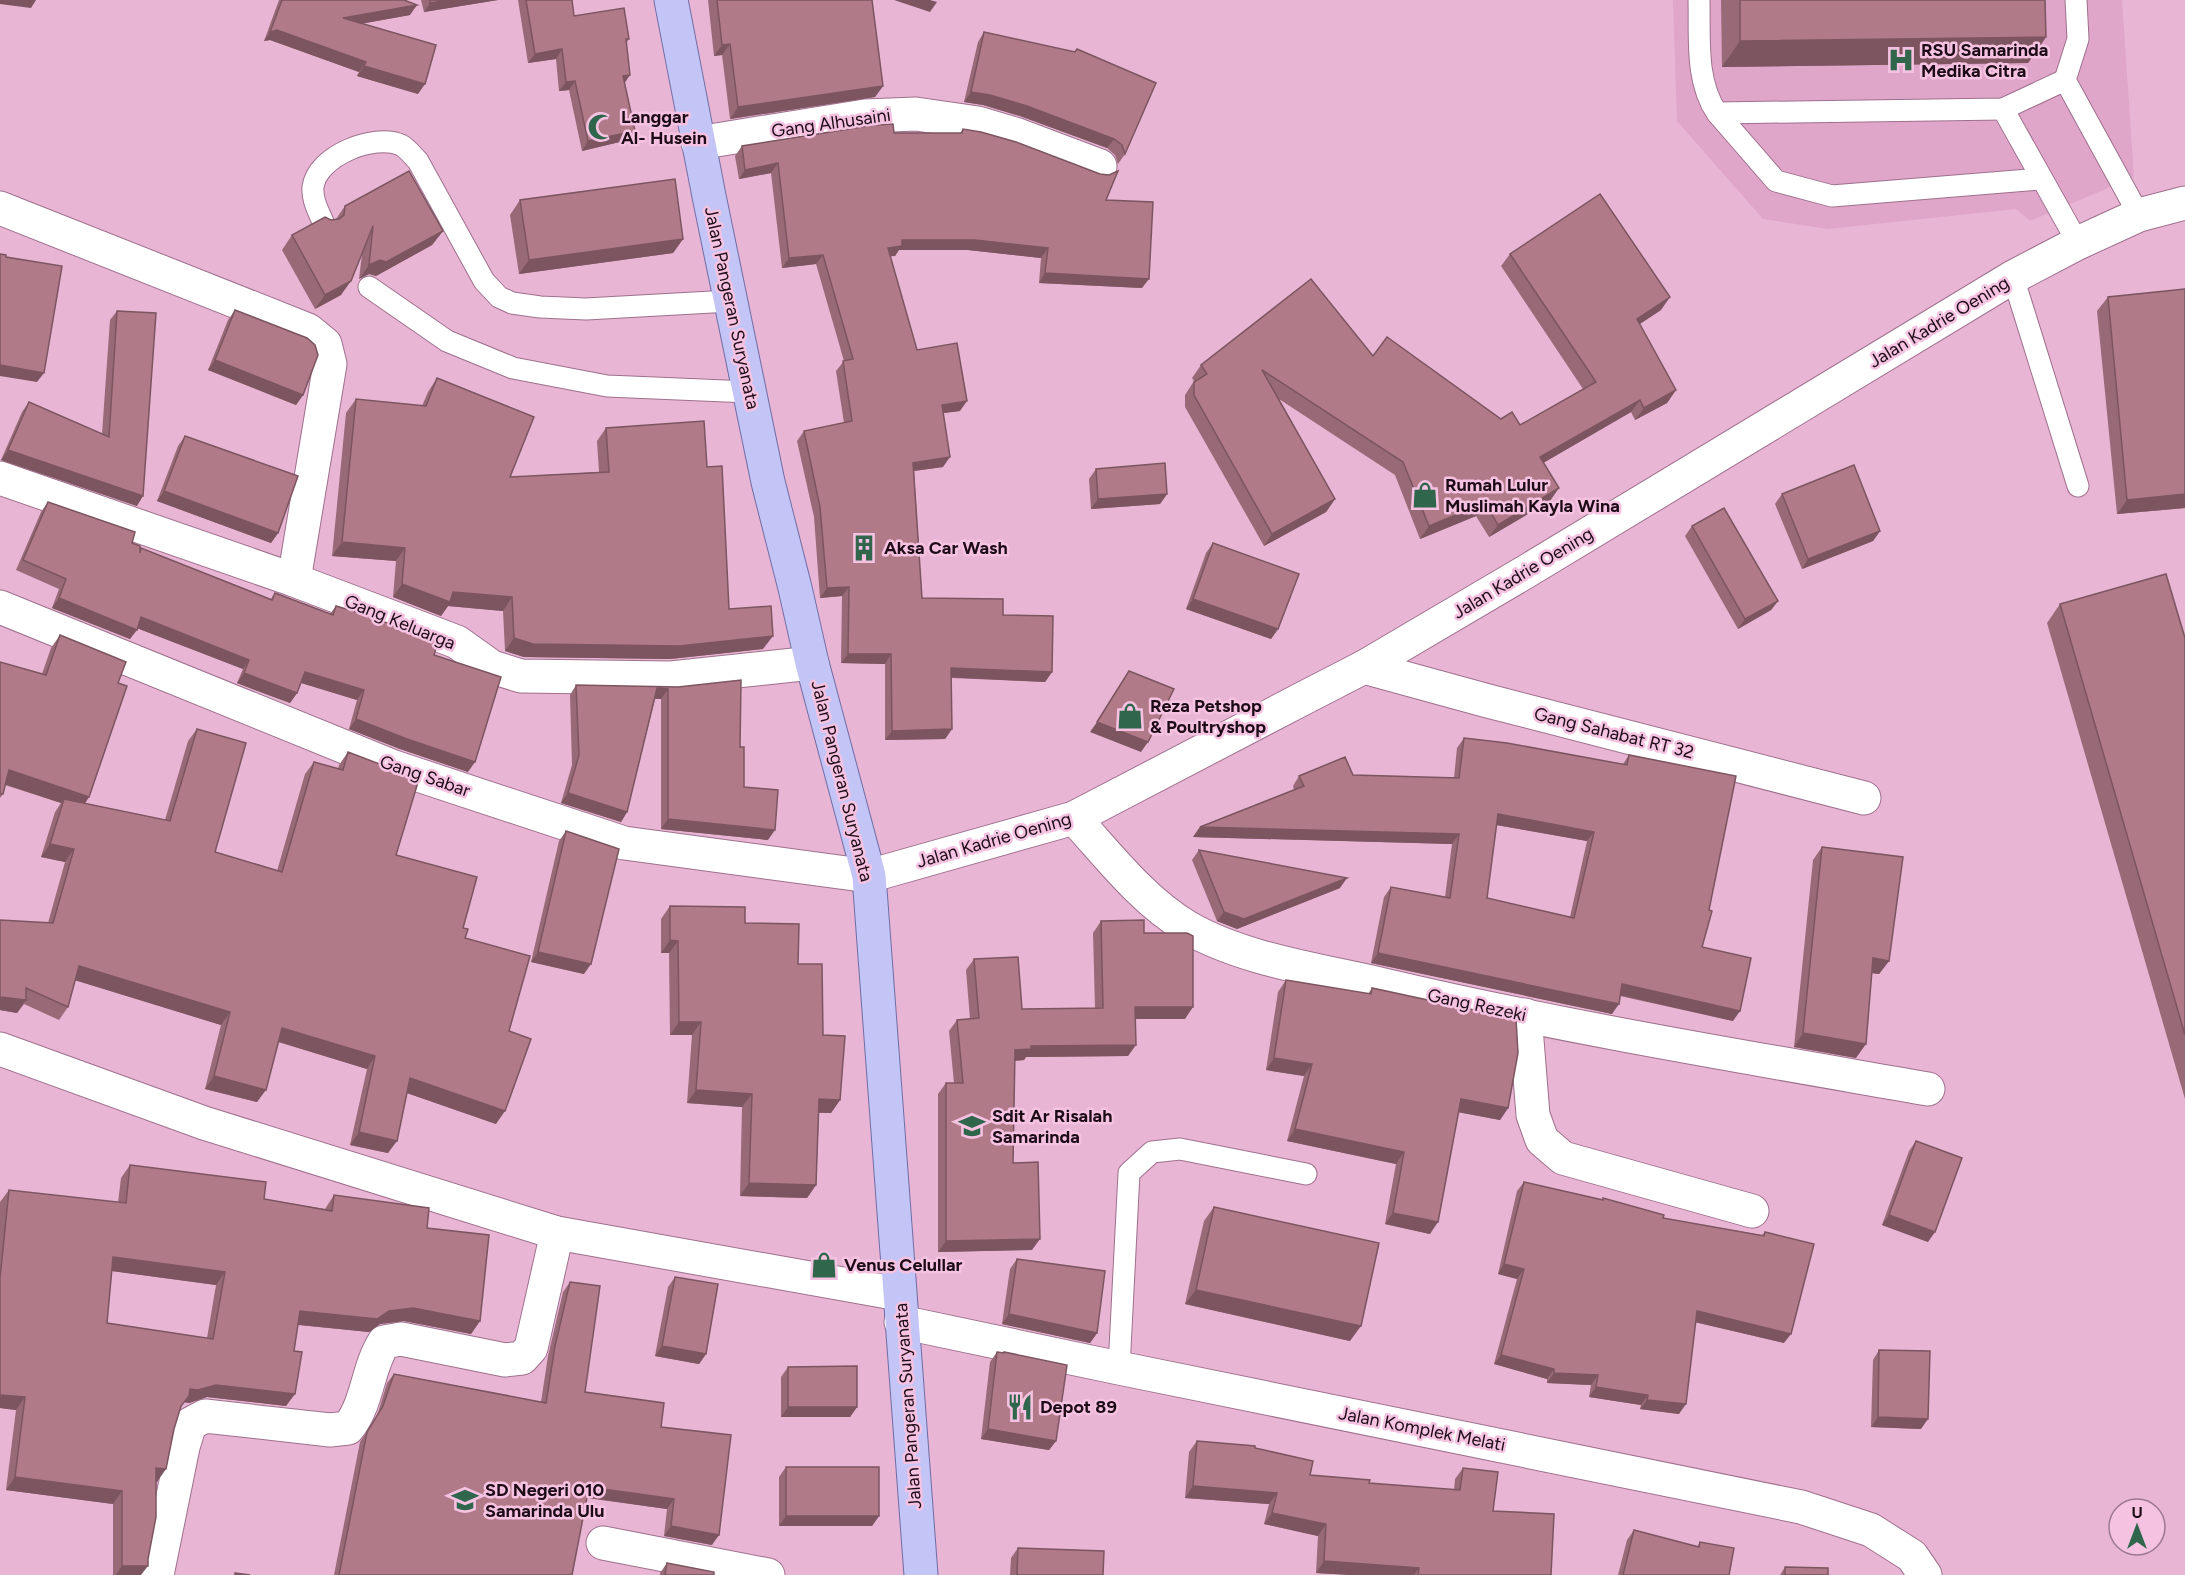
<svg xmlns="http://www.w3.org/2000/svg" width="2185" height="1575" font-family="Figtree,sans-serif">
<rect width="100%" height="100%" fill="#e8b5d4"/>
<!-- built -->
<polygon fill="#dfa6ca" points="1673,0 2122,0 2134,177 2030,221 2016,209 1828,229 1763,219 1677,121"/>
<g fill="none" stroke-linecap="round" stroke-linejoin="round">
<!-- lane casing -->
<g stroke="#9f708e" stroke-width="23">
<g id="lane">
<path d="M1699 0C1700 37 1695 81 1717 113L2003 109 2065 80"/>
<polyline points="2076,0 2078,39 2065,80 2139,215"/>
<polyline points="2003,109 2078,243"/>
<polyline points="1717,113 1776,181 1832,196 2041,179"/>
<path d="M323 222C318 210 312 200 313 187 317 156 374 133 401 145 407 148 413 156 418 161L484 281 499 297 512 303 540 307 586 309 730 301"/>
<polyline points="2013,277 2078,486"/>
<polyline points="369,287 447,341 513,368 607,386 749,392"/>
<polyline points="1119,1368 1129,1173 1152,1152 1180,1149 1306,1174"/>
</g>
</g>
<!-- street casing -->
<g stroke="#9f708e" stroke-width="35">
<g id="street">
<polyline points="698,143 865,116 916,114 978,123 1015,134 1100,166"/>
<polyline points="0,208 308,330 325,344 330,364 294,580"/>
<polyline points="0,478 294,580 457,642 492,667 521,676 671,678 812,663"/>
<polyline points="0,607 394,767 624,843 869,876"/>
<polyline points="1364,667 1488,701 1864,798"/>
<path d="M1074 818C1109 856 1142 900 1187 927 1241 959 1319 970 1380 984 1562 1027 1745 1057 1928 1089"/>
<polyline points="1525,1015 1533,1115 1542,1140 1563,1158 1752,1211"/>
<polyline points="0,1049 204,1123 557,1233 899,1294"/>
<polyline points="901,1322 1119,1368 1801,1507 1871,1530 1912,1556 1925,1575"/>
<polyline points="603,1543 768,1575"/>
<path d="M157 1575 183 1447 190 1424 205 1416 330 1430 348 1428C368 1403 367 1369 384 1342L401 1339 505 1360 522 1358 531 1348 557 1233"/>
</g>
</g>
<!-- secondary casing -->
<g stroke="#9f708e" stroke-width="35">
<polyline id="secondary" points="869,876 1074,818 1302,699 1364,667 1527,571 2013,277 2078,243 2139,215 2185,203"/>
</g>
<!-- primary casing -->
<g stroke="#6f6ca5" stroke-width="35">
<polyline id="primary" points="671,0 709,196 768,482 795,588 812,663 869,876 921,1575"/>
</g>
<!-- lane -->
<use href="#lane" stroke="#fff" stroke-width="21"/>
<!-- street -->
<use href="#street" stroke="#fff" stroke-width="33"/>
<!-- secondary -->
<use href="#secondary" stroke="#fff" stroke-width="33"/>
<!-- primary -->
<use href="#primary" stroke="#c3c5f7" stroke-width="33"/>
</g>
<!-- wall -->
<g fill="#986976" fill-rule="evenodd">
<polygon points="279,0 404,0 410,15 361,24 418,94 357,76 359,72 270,40 264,41"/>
<polygon points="421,0 498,0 424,12"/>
<polygon points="518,0 572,0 574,16 629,39 627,42 624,83 628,140 582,151 569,90 559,91 556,59 528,63"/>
<polygon points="708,0 872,0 883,86 875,97 730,119 722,55 714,56"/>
<polygon points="1721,0 2045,0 2046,37 2028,63 1722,67"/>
<polygon points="984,32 1074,52 1077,49 1156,83 1125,154 1118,164 1115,155 1107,148 1020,116 983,105 964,102 978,42"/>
<polygon points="963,129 1106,200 1142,288 1039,283 1041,258 968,250 899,250 895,256 890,256 917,350 960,411 944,413 943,467 914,471 922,598 1003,615 1052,672 1045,682 951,678 952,729 945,739 885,740 885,664 841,663 842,596 820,598 814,517 797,441 804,431 844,423 836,371 844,361 816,264 782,268 771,173 739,179 735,156 742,146 894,133 960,133"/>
<polygon points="520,200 683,239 673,253 519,274 510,215"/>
<polygon points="345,206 443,231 432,245 376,276 369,274 359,279 362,254 341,295 315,309 282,250 292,235 331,220 336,219"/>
<polygon points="1510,254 1661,310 1639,324 1676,390 1667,403 1635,420 1631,412 1543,463 1550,501 1489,537 1476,516 1420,539 1395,475 1279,399 1335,499 1326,512 1264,546 1185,407 1185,395 1194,381 1192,378 1201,365 1373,356 1501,419 1520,425 1583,389 1501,266"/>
<polygon points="2108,297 2185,508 2117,514 2097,311"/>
<polygon points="235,310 303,395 296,405 208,370 228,320"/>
<polygon points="117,311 137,506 1,460 22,412 29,402 102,434 110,320"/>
<polygon points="437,378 510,477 599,472 597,441 606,428 707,467 729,609 763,649 670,659 524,657 505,651 503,611 448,606 441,616 393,597 396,561 332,556 346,413 356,399 422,406 428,392"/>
<polygon points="185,436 278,533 271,543 157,501 178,446"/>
<polygon points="1096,469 1167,494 1160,504 1091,509 1089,479"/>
<polygon points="1782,494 1880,531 1873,541 1802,569 1775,504"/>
<polygon points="48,502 132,543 140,550 141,548 271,599 275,593 330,614 336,606 434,655 468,772 400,749 349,729 357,700 301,683 297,693 290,703 237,683 243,669 137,628 130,639 52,608 59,589 16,570 41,512"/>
<polygon points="1692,526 1778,601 1771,610 1738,629 1685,536"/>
<polygon points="1213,543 1278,629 1271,639 1186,609 1206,553"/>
<polygon points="2060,604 2185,638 2185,1099 2047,623"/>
<polygon points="60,635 118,683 85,803 165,820 188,741 197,729 215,852 277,871 305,774 314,762 338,769 339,765 348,752 396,855 463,928 465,938 509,1031 496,1124 407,1093 388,1153 350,1145 367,1069 278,1042 257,1102 205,1089 221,1025 75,980 68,1007 59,1020 24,1004 17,1013 0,1010 0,920 48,923 65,862 41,857 55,812 61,803 5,785 3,794 0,798 0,662 42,674 51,648"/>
<polygon points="576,685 678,687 740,747 744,787 768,840 661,829 661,699 655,699 627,812 621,822 561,803 572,765 570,695"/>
<path d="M1464 738 1623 764 1629 755 1702 947 1733 1021 1620 996 1612 1014 1371 963 1384 897 1391 887 1445 897 1452 844 1193 837 1200 827 1294 790 1293 786 1299 776 1353 775 1454 778 1457 748ZM1496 825 1587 841 1570 917 1487 898Z"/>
<polygon points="566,831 584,974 531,962 559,841"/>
<polygon points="1822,847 1889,961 1879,974 1872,973 1856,1058 1794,1047 1813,860"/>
<polygon points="1199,850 1340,888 1237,929 1217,921 1192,860"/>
<polygon points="670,906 745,923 798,964 823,1035 840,1100 831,1113 819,1113 816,1185 807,1198 740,1196 742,1107 687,1103 692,1035 670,1035 669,953 661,953 661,919"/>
<polygon points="1101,921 1144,933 1185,1019 1136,1019 1128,1056 1026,1057 1024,1060 1015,1061 1013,1163 1032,1250 938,1252 938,1094 946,1083 954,1083 949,1031 957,1020 970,1019 966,970 974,959 1022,1009 1095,1008 1093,933"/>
<polygon points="1286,980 1368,994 1372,988 1508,1108 1500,1120 1458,1112 1430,1234 1385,1224 1396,1164 1287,1141 1304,1076 1266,1070 1278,992"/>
<polygon points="1916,1141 1928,1242 1882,1225 1909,1151"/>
<path d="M130 1165 264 1199 325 1209 334 1195 427 1228 480 1321 471 1334 404 1321 380 1324 369 1332 298 1325 286 1406 207 1397 189 1403 184 1402 180 1408 157 1482H156L141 1575H113V1504L6 1490 16 1410 0 1408V1202L9 1190 118 1203 121 1178ZM112 1271 216 1285 207 1338 107 1323Z"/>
<polygon points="1524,1182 1602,1200 1603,1198 1663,1218 1762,1235 1765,1232 1784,1343 1695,1322 1679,1414 1640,1409 1641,1405 1589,1397 1591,1385 1547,1383 1547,1379 1494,1364 1517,1279 1498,1274 1517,1191"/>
<polygon points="1214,1207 1350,1341 1185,1304 1204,1221"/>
<polygon points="1017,1259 1097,1333 1090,1343 1002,1324 1010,1269"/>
<polygon points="675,1277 706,1354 699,1364 655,1356 668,1287"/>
<polygon points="570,1282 585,1392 661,1427 712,1545 664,1536 667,1509 587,1498 571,1575 334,1575 360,1442 377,1416 387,1383 394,1374 541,1402 548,1356 563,1292"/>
<polygon points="1879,1350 1921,1429 1871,1427 1873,1360"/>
<polygon points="997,1352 1003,1353 1004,1352 1056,1441 1049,1450 981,1439 990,1362"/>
<polygon points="788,1367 857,1407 850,1417 781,1417 781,1377"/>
<polygon points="1197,1441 1255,1448 1310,1475 1369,1483 1454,1490 1455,1479 1463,1468 1493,1511 1551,1575 1351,1575 1316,1573 1318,1536 1264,1524 1269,1504 1185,1498 1189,1452"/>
<polygon points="786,1467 879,1516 872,1526 779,1526 779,1477"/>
<polygon points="1634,1530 1697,1547 1700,1542 1729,1575 1618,1575 1627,1540"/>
<polygon points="1018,1548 1103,1575 1010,1575 1011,1558"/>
<polygon points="667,1563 714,1575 660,1575 660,1573"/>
<polygon points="1785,1567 1828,1575 1780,1575"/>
</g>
<!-- shaded-wall -->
<g fill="#7c5560">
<polygon points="0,0 36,0 31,8 0,4"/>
<polygon points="448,0 498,0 424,12 430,3"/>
<polygon points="894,0 930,0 937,2 930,12"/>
<polygon points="417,5 410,15 336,28 343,18"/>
<polygon points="277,30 366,62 359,72 270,40 264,41 270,32"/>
<polygon points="2046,37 2028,63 1722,67 1740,41"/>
<polygon points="730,44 722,55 714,56 722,45"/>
<polygon points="562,49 556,59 528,63 535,54"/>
<polygon points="364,66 425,84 418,94 357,76"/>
<polygon points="630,75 624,84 623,76"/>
<polygon points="575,81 569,90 559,91 566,82"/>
<polygon points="883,86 875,97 730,119 738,107"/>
<polygon points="971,92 990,95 1027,106 1114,139 1107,148 1020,116 983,105 964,102"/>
<polygon points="635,131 628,140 582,151 588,141"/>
<polygon points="778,163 771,173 739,179 745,170"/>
<polygon points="443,231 432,245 376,276 369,274 359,279 369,265"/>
<polygon points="683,239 673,253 519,274 529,260"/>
<polygon points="902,240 975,240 1048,248 1041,258 968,250 899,250 895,256 881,257 888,248"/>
<polygon points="823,255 816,264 782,268 789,258"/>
<polygon points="1045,273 1149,279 1142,288 1039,283"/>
<polygon points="351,281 341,295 315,309 325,295"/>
<polygon points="1670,297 1661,310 1628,332 1637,319"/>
<polygon points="215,360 303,395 296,405 208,370"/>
<polygon points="0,365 44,373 37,382 0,376"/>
<polygon points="1676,390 1667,403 1635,420 1644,408"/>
<polygon points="1640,400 1631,412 1531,470 1540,457"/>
<polygon points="967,401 960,411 935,414 942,405"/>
<polygon points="8,450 143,496 137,506 1,460"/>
<polygon points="950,457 943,467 906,472 913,463"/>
<polygon points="1559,488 1550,501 1489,537 1498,525"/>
<polygon points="164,491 278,533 271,543 157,501"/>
<polygon points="1167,494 1160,504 1091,509 1098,499"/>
<polygon points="2185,494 2185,508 2117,514 2127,500"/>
<polygon points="1335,499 1326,512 1264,546 1272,534"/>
<polygon points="1485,503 1476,516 1420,539 1429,526"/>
<polygon points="1880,531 1873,541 1802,569 1808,559"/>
<polygon points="342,542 405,548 396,561 332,556"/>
<polygon points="402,584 512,597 503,611 448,606 441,616 393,597"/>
<polygon points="849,587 842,596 820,598 827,588"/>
<polygon points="59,598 137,630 130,639 52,608"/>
<polygon points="1193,599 1278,629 1271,639 1186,609"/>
<polygon points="1778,601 1771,610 1738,629 1745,619"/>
<polygon points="141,617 249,660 243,669 134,627"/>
<polygon points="773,636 763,649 670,659 524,657 505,651 514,638"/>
<polygon points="848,654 891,654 885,664 841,663"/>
<polygon points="951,668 1052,672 1045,682 944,677"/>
<polygon points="305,672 364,690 357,700 298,682"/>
<polygon points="244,673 297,693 290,703 252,689 237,683"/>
<polygon points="657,688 668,689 661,699 651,698"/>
<polygon points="356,719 475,762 468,772 400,749 349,729"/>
<polygon points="1097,722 1148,742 1141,752 1090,732"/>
<polygon points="952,729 945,739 885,740 892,731"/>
<polygon points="9,770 89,797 81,810 64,799 61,803 1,783"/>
<polygon points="568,793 627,812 621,822 561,803"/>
<polygon points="1498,814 1594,832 1587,841 1491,824"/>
<polygon points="668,819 775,830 768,840 661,829"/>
<polygon points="1200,827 1459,834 1452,844 1193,837"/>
<polygon points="50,844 74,849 65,862 41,857"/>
<polygon points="1347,878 1340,888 1237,929 1217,921 1224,912"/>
<polygon points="670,940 678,941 669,953 661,953"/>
<polygon points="538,952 591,964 584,974 531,962"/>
<polygon points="1378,953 1619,1004 1612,1014 1371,963"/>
<polygon points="1873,958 1889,961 1879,974 1863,972"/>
<polygon points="79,966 230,1012 221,1025 71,979"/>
<polygon points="1622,984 1740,1011 1733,1021 1615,994"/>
<polygon points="0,997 26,1000 17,1013 0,1010"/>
<polygon points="1135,1007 1193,1007 1185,1019 1127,1019"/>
<polygon points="679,1022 701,1022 692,1035 670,1035"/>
<polygon points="282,1028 375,1056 367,1069 273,1040"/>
<polygon points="1803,1033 1866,1044 1856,1058 1794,1047"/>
<polygon points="1136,1045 1128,1056 1026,1057 1024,1060 1007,1061 1015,1050 1031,1046"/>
<polygon points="1274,1058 1312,1064 1304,1076 1266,1070"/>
<polygon points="214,1076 266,1090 257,1102 205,1089"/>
<polygon points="410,1078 505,1111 496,1124 401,1091"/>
<polygon points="696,1090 752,1094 742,1107 687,1103"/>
<polygon points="819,1099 840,1100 831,1113 810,1112"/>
<polygon points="1461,1099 1508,1108 1500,1120 1452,1111"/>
<polygon points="1295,1129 1404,1152 1396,1164 1287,1141"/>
<polygon points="359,1132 397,1141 388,1153 350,1145"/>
<polygon points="749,1183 816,1185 807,1198 740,1196"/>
<polygon points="1393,1213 1438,1222 1430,1234 1385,1224"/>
<polygon points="1889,1215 1935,1232 1928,1242 1882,1225"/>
<polygon points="1040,1239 1032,1250 938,1252 946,1241"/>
<polygon points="113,1257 225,1272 216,1285 104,1270"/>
<polygon points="1504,1264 1524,1269 1517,1279 1498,1274"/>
<polygon points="1196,1290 1361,1326 1350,1341 1185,1304"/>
<polygon points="413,1308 480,1321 471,1334 404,1321 380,1324 369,1332 291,1324 300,1311 389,1311"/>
<polygon points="1697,1311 1791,1334 1784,1343 1690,1321"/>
<polygon points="1009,1314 1097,1333 1090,1343 1002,1324"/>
<polygon points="662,1346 706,1354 699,1364 655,1356"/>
<polygon points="1501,1355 1554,1369 1547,1379 1494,1364"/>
<polygon points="1554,1373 1598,1375 1591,1385 1547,1383"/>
<polygon points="216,1385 295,1394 286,1406 207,1397 189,1403 184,1402 180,1409 190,1389"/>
<polygon points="1596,1387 1648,1395 1641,1405 1589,1397"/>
<polygon points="0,1395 25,1397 16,1410 0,1408"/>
<polygon points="1647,1400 1686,1404 1679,1414 1640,1409"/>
<polygon points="788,1407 857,1407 850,1417 781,1417"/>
<polygon points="1878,1417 1928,1419 1921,1429 1871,1427"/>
<polygon points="988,1429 1056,1441 1049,1450 981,1439"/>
<polygon points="156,1468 166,1469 157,1482 147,1481"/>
<polygon points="15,1477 122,1491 113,1504 6,1490"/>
<polygon points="1193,1486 1277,1493 1269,1504 1185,1498"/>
<polygon points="589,1487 674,1499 667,1509 582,1497"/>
<polygon points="1272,1513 1326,1524 1318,1536 1264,1524"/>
<polygon points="786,1516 879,1516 872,1526 779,1526"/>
<polygon points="671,1526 719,1535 712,1545 664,1536"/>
<polygon points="1324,1561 1419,1568 1414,1575 1351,1575 1316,1573"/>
<polygon points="122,1566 148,1566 141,1575 116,1575"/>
</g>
<!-- building -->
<g fill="#b17a89" stroke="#7c5560" stroke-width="1.5" fill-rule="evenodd">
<polygon points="282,0 404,0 417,5 343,18 436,45 425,84 364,66 366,62 277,30 270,32"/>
<polygon points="430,0 448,0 430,3"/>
<polygon points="526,0 572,0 574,16 624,8 629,39 626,39 630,75 623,76 635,131 588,141 575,81 566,82 562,49 535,54"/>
<polygon points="717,0 872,0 883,86 738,107 730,44 722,45"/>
<polygon points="1740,0 2045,0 2046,37 1740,41"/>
<polygon points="984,32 1075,52 1077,49 1156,83 1125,154 1122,145 1114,139 1027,106 990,95 971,92"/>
<polygon points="893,124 894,133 962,133 963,129 981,132 1016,142 1100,174 1109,175 1118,171 1106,200 1153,202 1149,279 1045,273 1048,248 975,240 902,240 902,246 888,248 917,350 957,343 967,401 942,405 950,457 913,463 922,598 1003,599 1003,615 1053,616 1052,672 951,668 952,729 892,731 891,654 848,654 849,587 827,588 820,507 804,431 852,421 843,361 853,359 823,255 789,258 778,163 745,170 742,146 874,125"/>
<polygon points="409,171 443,231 386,262 380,260 369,265 373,226 351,281 325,295 292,235 325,217 331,220 339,219 344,215 345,206"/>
<polygon points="675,179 683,239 529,260 520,200"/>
<polygon points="1600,194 1670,297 1637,319 1676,390 1644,408 1640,400 1540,457 1559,488 1498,525 1485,503 1429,526 1403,462 1262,370 1335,499 1272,534 1194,395 1194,382 1207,374 1201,365 1311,279 1373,356 1387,337 1501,419 1512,412 1520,425 1596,382 1510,254"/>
<polygon points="0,254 6,255 6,257 62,266 44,373 0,365"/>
<polygon points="2185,289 2185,494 2127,500 2108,297"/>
<polygon points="235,310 307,338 315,345 318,355 303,395 215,360"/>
<polygon points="117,311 156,313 143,496 8,450 29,402 109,437"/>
<polygon points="437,378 534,417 510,477 609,472 606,428 704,421 707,467 722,466 729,609 771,606 773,636 679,646 533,644 514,638 512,597 453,592 450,602 402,584 405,548 342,542 356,399 426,406"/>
<polygon points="185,436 298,476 278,533 164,491"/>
<polygon points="1165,463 1167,494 1098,499 1096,469"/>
<polygon points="1854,465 1880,531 1808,559 1782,494"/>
<polygon points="48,502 135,532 132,543 140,546 140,553 141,548 272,600 275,593 333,615 336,606 366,615 438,642 434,655 501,677 475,762 407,739 356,719 364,690 305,672 297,693 244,673 249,660 141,617 137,630 59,598 66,579 23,560"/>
<polygon points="1724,508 1778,601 1745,619 1692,526"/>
<polygon points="1213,543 1299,574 1278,629 1193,599"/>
<polygon points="2166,574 2185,638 2185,1035 2060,604"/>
<polygon points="60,635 126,662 118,683 127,686 89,797 9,770 3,794 0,794 0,662 46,675"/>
<polygon points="1129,671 1174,689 1148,742 1097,722"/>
<polygon points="741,680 740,747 744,747 744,787 778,790 775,830 668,819 668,689 657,688 627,812 568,793 579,755 576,685 678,687"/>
<polygon points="197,729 246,743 215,852 282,872 314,762 343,770 348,752 419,779 396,855 477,877 463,928 468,929 465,938 530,956 509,1031 531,1039 505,1111 410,1078 397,1141 359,1132 375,1056 282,1028 266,1090 214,1076 230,1012 79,966 68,1007 26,988 26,1000 0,997 0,920 53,923 74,849 50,844 64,799 170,821"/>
<path d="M1464 738 1507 743 1627 765 1629 755 1736 776 1709 910 1712 911 1702 947 1751 958 1740 1011 1622 984 1619 1004 1378 953 1391 887 1450 898 1459 834 1200 827 1304 786 1299 776 1345 757 1353 775 1459 778ZM1498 814 1594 832 1574 918 1487 898Z"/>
<polygon points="566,831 619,849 591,964 538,952"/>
<polygon points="1822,847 1903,857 1889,961 1873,958 1866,1044 1803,1033"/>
<polygon points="1199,850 1347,878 1244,919 1224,912"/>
<polygon points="670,906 745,907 745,923 799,924 798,964 822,964 823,1035 845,1036 840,1100 819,1099 816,1185 749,1183 752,1094 696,1090 701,1022 679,1022 678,941 670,940"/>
<polygon points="1144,920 1144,933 1187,933 1193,936 1193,1007 1135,1007 1136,1045 1031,1046 1031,1049 1015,1050 1013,1163 1038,1162 1040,1239 946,1241 946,1083 963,1083 957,1020 979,1018 974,959 1018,957 1022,1009 1103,1008 1101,921"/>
<polygon points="1286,980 1371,994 1372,988 1516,1019 1518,1053 1508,1108 1461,1099 1438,1222 1393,1213 1404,1152 1295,1129 1312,1064 1274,1058"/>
<polygon points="1916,1141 1962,1158 1935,1232 1889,1215"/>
<path d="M130 1165 266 1182 264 1199 332 1211 334 1195 429 1208 427 1228 489 1235 480 1321 413 1308 389 1311 377 1319 300 1311 294 1351 302 1352 295 1394 216 1385 198 1390 190 1389 189 1396 181 1406 174 1429 166 1469 156 1468V1517L148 1559V1566H122V1491L15 1477 25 1397 0 1395V1278L9 1190 126 1203ZM113 1257 225 1272 213 1339 107 1323Z"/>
<polygon points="1524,1182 1603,1200 1603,1198 1664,1215 1663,1218 1764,1236 1765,1232 1814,1244 1791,1334 1697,1311 1686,1404 1647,1400 1648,1395 1596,1387 1598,1375 1554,1373 1554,1369 1501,1355 1524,1269 1504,1264"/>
<polygon points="1214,1207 1379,1243 1361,1326 1196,1290"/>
<polygon points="1017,1259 1105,1271 1097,1333 1009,1314"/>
<polygon points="675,1277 718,1284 706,1354 662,1346"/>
<polygon points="570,1282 600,1286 585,1392 664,1403 661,1427 731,1435 719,1535 671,1526 674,1499 589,1487 572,1575 339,1575 367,1432 383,1406 394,1374 546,1403 555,1346"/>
<polygon points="1879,1350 1930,1351 1928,1419 1878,1417"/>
<polygon points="997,1352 1004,1353 1004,1352 1067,1365 1056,1441 988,1429"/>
<polygon points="857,1366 857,1407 788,1407 788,1367"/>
<polygon points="1197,1441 1255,1446 1255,1448 1313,1461 1310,1475 1370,1480 1369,1483 1460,1490 1463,1468 1498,1472 1493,1511 1554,1514 1551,1575 1418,1575 1419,1568 1324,1561 1326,1524 1272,1513 1277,1493 1193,1486"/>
<rect x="786" y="1467" width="93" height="49"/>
<polygon points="1634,1530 1699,1547 1700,1542 1734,1548 1729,1575 1623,1575"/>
<polygon points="1018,1548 1104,1551 1103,1575 1017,1575"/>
<polygon points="667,1563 714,1572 714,1575 665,1575"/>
<polygon points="1785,1567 1828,1568 1828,1575 1785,1575"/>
<polygon points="235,1573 250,1575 235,1575"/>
</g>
<!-- icons -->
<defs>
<g id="hospital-bare" transform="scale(2.07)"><path d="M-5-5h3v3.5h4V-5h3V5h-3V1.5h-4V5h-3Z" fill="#2f664c" stroke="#f5c2e1" stroke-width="2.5" paint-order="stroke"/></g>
<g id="mosque-bare" transform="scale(2.07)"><path d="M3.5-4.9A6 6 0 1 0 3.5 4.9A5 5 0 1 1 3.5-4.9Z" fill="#2f664c" stroke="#f5c2e1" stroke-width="2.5" paint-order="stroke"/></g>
<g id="shop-bare" transform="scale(2.07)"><path d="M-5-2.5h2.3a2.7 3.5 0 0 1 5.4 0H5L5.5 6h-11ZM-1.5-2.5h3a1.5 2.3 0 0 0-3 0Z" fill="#2f664c" stroke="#f5c2e1" stroke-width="2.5" paint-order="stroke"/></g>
<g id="building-bare" transform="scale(2.07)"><path d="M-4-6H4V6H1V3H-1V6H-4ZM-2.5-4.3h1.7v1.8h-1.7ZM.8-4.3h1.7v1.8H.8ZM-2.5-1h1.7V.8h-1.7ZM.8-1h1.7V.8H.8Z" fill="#2f664c" stroke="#f5c2e1" stroke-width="2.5" paint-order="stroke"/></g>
<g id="school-bare" transform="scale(2.07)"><path d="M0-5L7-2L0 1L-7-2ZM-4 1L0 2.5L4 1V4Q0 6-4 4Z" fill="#2f664c" stroke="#f5c2e1" stroke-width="2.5" paint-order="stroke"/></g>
<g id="restaurant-bare" transform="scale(2.07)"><path d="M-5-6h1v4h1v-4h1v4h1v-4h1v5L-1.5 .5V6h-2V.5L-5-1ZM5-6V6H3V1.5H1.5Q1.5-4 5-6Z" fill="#2f664c" stroke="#f5c2e1" stroke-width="2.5" paint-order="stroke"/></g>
</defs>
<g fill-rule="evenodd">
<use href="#hospital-bare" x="1901" y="60"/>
<use href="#mosque-bare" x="601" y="127"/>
<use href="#shop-bare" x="1425" y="495"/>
<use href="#building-bare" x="864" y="548"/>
<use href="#shop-bare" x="1130" y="716"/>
<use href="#school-bare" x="972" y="1126"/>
<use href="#shop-bare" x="824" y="1265"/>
<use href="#restaurant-bare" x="1020" y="1407"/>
<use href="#school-bare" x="465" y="1500"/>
</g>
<g text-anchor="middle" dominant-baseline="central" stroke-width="5" stroke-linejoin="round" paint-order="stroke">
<!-- poi labels -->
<g font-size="18" font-weight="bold" fill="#1d0c17" stroke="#f5c2e1" text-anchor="start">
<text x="1921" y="50">RSU Samarinda<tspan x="1921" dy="21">Medika Citra</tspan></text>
<text x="621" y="117">Langgar<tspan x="621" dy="21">Al- Husein</tspan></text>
<text x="1445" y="485">Rumah Lulur<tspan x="1445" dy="21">Muslimah Kayla Wina</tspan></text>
<text x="884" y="548">Aksa Car Wash</text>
<text x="1150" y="706">Reza Petshop<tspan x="1150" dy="21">&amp; Poultryshop</tspan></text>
<text x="992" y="1116">Sdit Ar Risalah<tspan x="992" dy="21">Samarinda</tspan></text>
<text x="844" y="1265">Venus Celullar</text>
<text x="1040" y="1407">Depot 89</text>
<text x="485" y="1490">SD Negeri 010<tspan x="485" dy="21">Samarinda Ulu</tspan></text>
</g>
<!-- street labels -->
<g font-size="18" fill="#1d0c17" stroke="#f5c2e1">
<text transform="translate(831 123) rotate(-8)">Gang Alhusaini</text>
<text transform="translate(732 308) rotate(78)">Jalan Pangeran Suryanata</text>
<text transform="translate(1939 322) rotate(-31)">Jalan Kadrie Oening</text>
<text transform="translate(1523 573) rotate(-31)">Jalan Kadrie Oening</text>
<text transform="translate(400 622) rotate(22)">Gang Keluarga</text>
<text transform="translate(1614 733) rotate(14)">Gang Sahabat RT 32</text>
<text transform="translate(425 776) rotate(19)">Gang Sabar</text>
<text transform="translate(842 781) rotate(76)">Jalan Pangeran Suryanata</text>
<text transform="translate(994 840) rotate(-16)">Jalan Kadrie Oening</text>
<text transform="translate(1477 1005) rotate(12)">Gang Rezeki</text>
<text transform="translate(908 1406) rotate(-94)">Jalan Pangeran Suryanata</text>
<text transform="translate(1422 1429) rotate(11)">Jalan Komplek Melati</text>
</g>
</g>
<!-- north arrow -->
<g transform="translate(2137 1527)"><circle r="28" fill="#f5c2e1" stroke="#9f7990" stroke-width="1.5"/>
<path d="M0-4.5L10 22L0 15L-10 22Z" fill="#2f664c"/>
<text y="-9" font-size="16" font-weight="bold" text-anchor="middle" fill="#1d0c17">U</text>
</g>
</svg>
